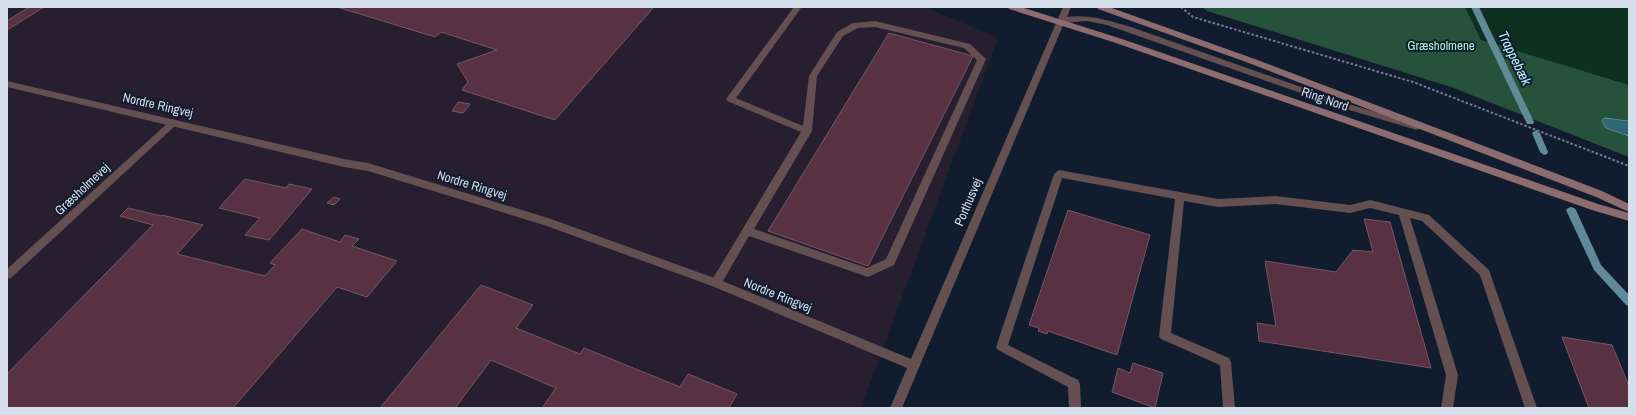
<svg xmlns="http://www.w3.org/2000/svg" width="1636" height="415" font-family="'Archivo Narrow',sans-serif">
<rect width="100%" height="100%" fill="#111c2f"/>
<!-- industrial -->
<polygon fill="#271f2f" points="7,7 925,7 998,38 861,408 7,408"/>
<!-- green -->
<polygon fill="#0d3020" points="1465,7 1629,7 1629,85 1481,40"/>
<!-- forest -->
<polygon fill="#26523c" points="1202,7 1465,7 1481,40 1629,85 1629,121 1619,119 1606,128 1629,136 1629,157 1451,87 1207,11"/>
<!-- water -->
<polygon fill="#2f6674" stroke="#618a98" points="1604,118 1629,121 1629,136 1606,128 1602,121"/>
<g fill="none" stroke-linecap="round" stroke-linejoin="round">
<!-- stream -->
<g fill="#618a98" fill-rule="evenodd">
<polygon points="1471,7 1479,7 1534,122 1533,124 1527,124 1526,122"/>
<polygon points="1536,130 1540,133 1548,152 1547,154 1544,155 1540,152 1532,133"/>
<polygon points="1571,207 1574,208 1576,210 1601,265 1629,295 1629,306 1626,305 1594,270 1566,210 1568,208"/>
</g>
</g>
<!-- building -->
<g fill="#583143" stroke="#735864">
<polygon points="29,7 44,7 7,30 7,21"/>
<polygon points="337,7 654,7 555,120 462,90 468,82 457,64 497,50 441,32 435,37"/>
<polygon points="889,33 973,56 868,266 768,231"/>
<polygon points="458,102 470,104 463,113 452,111"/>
<polygon points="245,179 286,188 289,184 312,189 269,240 245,235 260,218 219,208"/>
<polygon points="334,197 340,199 334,205 327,203"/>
<polygon points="128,208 161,216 162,215 203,225 177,254 265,276 275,265 270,263 302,229 340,242 345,235 359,239 352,246 397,261 367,297 337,287 233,408 7,408 7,374 153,225 120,216"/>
<polygon points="1068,210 1150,235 1117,355 1048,331 1047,334 1038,331 1039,328 1029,325"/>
<polygon points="1364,219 1390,222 1431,368 1259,341 1257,323 1276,326 1265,261 1336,272 1353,250 1373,252"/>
<polygon points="481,285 533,305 516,328 580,354 584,348 680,387 688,374 737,394 729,408 542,408 556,388 491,360 455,408 380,408"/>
<polygon points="1562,337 1612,345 1629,386 1629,408 1589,408"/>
<polygon points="1133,363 1163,373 1155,408 1112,392 1118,368 1130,373"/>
</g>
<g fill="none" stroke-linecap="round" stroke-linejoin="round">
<!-- path -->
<polyline stroke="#747d8d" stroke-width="2" stroke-dasharray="2.5 2" stroke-linecap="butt" points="1181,7 1193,17 1413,82 1629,166"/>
<!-- service -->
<g fill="#644f51" fill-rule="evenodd">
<path d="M794 7 801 8 736 98 803 126 809 76 837 32 853 23 875 21 970 44 986 59 894 265 868 277 749 236 720 286 716 287 712 286 711 283 712 280 801 132 727 101 726 99ZM875 27 964 48 977 60 886 259 867 268 754 229 812 131 817 76 843 36 858 28Z"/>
<polygon points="1059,170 1218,199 1276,196 1350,205 1370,200 1429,215 1489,270 1537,408 1525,408 1480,275 1422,221 1410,218 1458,375 1453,408 1441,408 1446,375 1399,215 1370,208 1350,213 1276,204 1218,207 1184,201 1171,333 1229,358 1231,362 1235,408 1223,408 1220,365 1161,339 1159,336 1175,199 1062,178 1008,345 1078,380 1080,384 1081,408 1069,408 1068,387 998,350 996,347 1054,174"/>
</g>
<!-- minor -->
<polygon fill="#644f51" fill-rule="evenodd" points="174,119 179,122 177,124 11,278 7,279 7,269 171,120"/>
<!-- tertiary -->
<path fill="#644f51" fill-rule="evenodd" d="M1063 7H1071L1067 17C1089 14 1110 21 1131 27L1352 105 1420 125 1422 127 1417 130 1346 109 1107 25 1087 21 1064 23 902 408H890L907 368 712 286 544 225 368 171 344 167 7 87V81L344 159 368 163 551 219 720 280 911 359Z"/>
<!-- secondary -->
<g fill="#8d6c6f" fill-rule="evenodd">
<polygon points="1008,7 1021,7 1122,39 1598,204 1629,213 1629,221 1592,210 1116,43 1009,9"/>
<polygon points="1097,7 1109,7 1252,58 1602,191 1629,204 1629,212 1596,197 1246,62 1098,9"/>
</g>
</g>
<g text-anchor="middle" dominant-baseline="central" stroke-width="4" stroke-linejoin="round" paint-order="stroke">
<!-- park labels -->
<g font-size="13" fill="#a9f3ca" stroke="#111c2f">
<text x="1441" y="45">Græsholmene</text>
</g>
<!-- street labels -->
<g font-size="13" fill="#d6deeb" stroke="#111c2f">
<text transform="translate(1325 99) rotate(19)">Ring Nord</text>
<text transform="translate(158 105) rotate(13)">Nordre Ringvej</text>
<text transform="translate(472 185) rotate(17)">Nordre Ringvej</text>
<text transform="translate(82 189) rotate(-43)">Græsholmevej</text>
<text transform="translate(968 202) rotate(-67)">Porthusvej</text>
<text transform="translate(778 295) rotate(22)">Nordre Ringvej</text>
</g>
<!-- water labels -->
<g font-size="14" font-style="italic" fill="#bbeefc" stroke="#111c2f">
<text transform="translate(1515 58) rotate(64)">Trappebæk</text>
</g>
</g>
<!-- border -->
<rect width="1636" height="415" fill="none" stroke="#d6deeb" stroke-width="16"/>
</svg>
